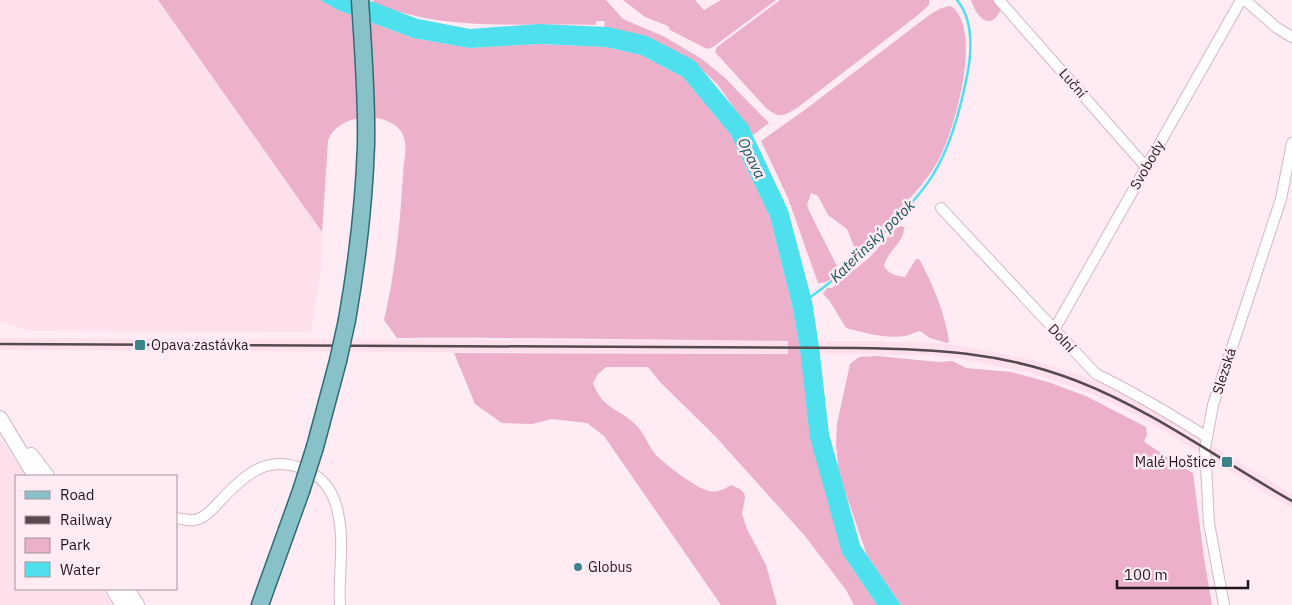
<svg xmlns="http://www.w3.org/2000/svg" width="1292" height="605" font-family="'IBM Plex Sans',sans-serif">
<rect width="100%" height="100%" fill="#feebf3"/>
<!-- built -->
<g fill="#fedfec">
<polygon points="0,0 158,0 322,232 321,267 311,332 31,331 0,321"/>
<polygon points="0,338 856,341 938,343 963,346 1032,360 1078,374 1125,395 1150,408 1292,494 1292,509 1144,419 1097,396 1073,387 1029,372 961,359 938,356 856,354 0,350"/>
<polygon points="0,439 27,476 16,476 16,589 101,589 112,605 0,605"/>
</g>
<!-- green -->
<g fill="#ecb0cb">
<path d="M158 0H320L338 10 413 38 469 48 539 44 606 47 641 55 683 77 731 135 770 217 792 305 800 349 842 553 877 605H854L846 590 805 536 715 436 660 382 648 367H606L598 374 593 383C603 410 618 407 636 425 645 434 649 448 658 457 669 467 694 487 709 491 716 493 725 489 731 485L740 489 744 493 745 497 742 514 747 529 766 565 777 605H721L604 436 587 423 552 419 532 424 502 423 475 404 454 353 788 354V341C658 340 527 337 397 338L384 320C395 273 400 225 403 176 403 165 407 152 405 142 401 109 337 110 328 141L322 232Z"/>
<path d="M373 0H606L623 19 663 36 702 59 725 78 769 123 753 135 718 85 706 73 691 61 604 28 605 21H597L595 25C518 22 449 33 374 3Z"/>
<polygon points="623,0 695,0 704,10 721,0 776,0 713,47 707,49 670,30 668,26 645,17"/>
<path d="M780 0H929V5L918 15 797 108C783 116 780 119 766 108L715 52 717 47Z"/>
<path d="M971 0H993L1001 10C999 13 996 18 993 20 981 25 974 8 971 0Z"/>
<path d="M951 6C984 29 954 132 938 161 925 184 907 201 890 220 880 232 873 245 859 253L856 252 847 229 828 215 818 196 811 193 807 205 810 213 837 266C834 277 830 283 818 283L788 198 761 141 806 109 928 16 941 8Z"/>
<path d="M901 226 904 227C905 242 887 251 884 266 889 274 896 276 905 277L916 259H919C933 285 945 313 949 342L947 343 930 338 920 331C915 332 910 335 905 336 887 339 864 333 846 328L829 300 823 294 827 288H832L870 257 896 228Z"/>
<polygon points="877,356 939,362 952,361 966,368 1011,372 1048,382 1086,396 1146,427 1147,435 1144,441 1146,443 1177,464 1193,473 1204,558 1212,605 901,605 867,555 839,474 836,445 837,424 850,364 859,357"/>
</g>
<!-- water -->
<polygon fill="#4ee0ed" points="320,0 368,0 418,19 470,29 539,24 608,27 647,36 695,61 748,125 788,210 812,301 819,346 829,434 860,545 901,605 877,605 842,553 810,438 800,349 792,305 770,217 731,135 683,77 641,55 606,47 539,44 469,48 413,38 338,10"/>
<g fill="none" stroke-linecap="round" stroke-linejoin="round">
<!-- stream -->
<path stroke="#4ee0ed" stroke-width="2.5" d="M809 298C843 275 873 245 901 215 913 201 925 189 934 173 950 147 961 106 967 76 972 51 974 21 957 0"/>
<!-- minor casing -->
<g stroke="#d5b7c3" stroke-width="12">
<g id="minor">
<polyline points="999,0 1146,167"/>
<polyline points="1245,0 1277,28 1292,37"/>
<path d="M941 208 1096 374C1134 392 1170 414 1207 437"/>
<polyline points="1054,330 1241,0"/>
<path d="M176 518C183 519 189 521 195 520 207 517 214 507 222 499 247 472 270 453 308 471 325 478 335 496 338 513 345 543 338 575 340 605"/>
<polyline points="1224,605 1209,523 1205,448 1213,405 1281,199 1292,143"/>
</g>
</g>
<!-- tertiary casing -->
<g stroke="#d5b7c3" stroke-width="16">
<g id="tertiary">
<polyline points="0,418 35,476"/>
<polyline points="31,455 47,476"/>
<polyline points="113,589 123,605"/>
<polyline points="127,589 137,605"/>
</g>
</g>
<!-- primary casing -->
<g stroke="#316c73" stroke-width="19">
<g id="primary">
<path d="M347 320C357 263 364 204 366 145 367 97 363 48 360 0"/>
<polyline points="315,447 338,361"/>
<polyline points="260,605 301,491"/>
</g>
</g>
<!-- minor -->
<use href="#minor" stroke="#fff" stroke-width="10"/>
<!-- tertiary -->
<use href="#tertiary" stroke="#fff" stroke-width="14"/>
<!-- primary -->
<use href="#primary" stroke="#88c2c8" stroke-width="16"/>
<!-- rail -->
<path stroke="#564a4f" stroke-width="2.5" d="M0 344 856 348C934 349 1003 352 1077 381 1154 411 1221 461 1292 501"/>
<!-- primary-bridge casing -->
<g stroke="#316c73" stroke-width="19" stroke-linecap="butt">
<g id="primary-bridge">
<polyline points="338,361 347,320"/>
<polyline points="301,491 315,447"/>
</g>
</g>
<!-- primary-bridge -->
<use href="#primary-bridge" stroke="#88c2c8" stroke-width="16"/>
</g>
<!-- markers -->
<g fill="#3c848b" stroke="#feebf3" stroke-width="2">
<rect x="134" y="339" width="12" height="12" rx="2.5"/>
<rect x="1221" y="456" width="12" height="12" rx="2.5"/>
<circle cx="578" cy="567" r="5"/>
</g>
<g text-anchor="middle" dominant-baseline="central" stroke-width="5" stroke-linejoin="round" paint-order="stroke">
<!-- street labels -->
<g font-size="14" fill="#21171b" stroke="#feebf3">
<text transform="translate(1073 83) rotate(49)">Luční</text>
<text transform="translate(1147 165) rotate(-60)">Svobody</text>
<text transform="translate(1062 338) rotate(47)">Dolní</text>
<text transform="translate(1224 371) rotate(-72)">Slezská</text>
</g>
<!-- poi labels -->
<g font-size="14" fill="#21171b" stroke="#feebf3" text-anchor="start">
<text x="151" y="345">Opava zastávka</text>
<text x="1216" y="462" text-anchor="end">Malé Hoštice</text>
<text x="588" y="567">Globus</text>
</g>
<!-- water labels -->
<g font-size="15" font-style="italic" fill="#165459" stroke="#feebf3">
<text transform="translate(752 158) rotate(64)">Opava</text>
<text transform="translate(872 241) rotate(-44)">Kateřinský potok</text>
</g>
</g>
<!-- legend -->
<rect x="15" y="475" width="162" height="115" fill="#feebf3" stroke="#a6969d"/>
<rect x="25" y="491" width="25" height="8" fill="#88c2c8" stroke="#a6969d"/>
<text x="60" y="500" font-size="15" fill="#21171b">Road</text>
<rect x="25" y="516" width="25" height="8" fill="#564a4f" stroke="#a6969d"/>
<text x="60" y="525" font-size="15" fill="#21171b">Railway</text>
<rect x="25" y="538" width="25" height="15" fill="#ecb0cb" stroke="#a6969d"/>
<text x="60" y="550" font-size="15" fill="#21171b">Park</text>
<rect x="25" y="562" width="25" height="15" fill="#4ee0ed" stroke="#a6969d"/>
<text x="60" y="575" font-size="15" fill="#21171b">Water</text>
<!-- scale -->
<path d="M1117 580v8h131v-8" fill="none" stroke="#21171b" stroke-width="2.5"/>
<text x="1124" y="580" font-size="15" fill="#21171b" stroke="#feebf3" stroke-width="4" paint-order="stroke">100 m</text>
</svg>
